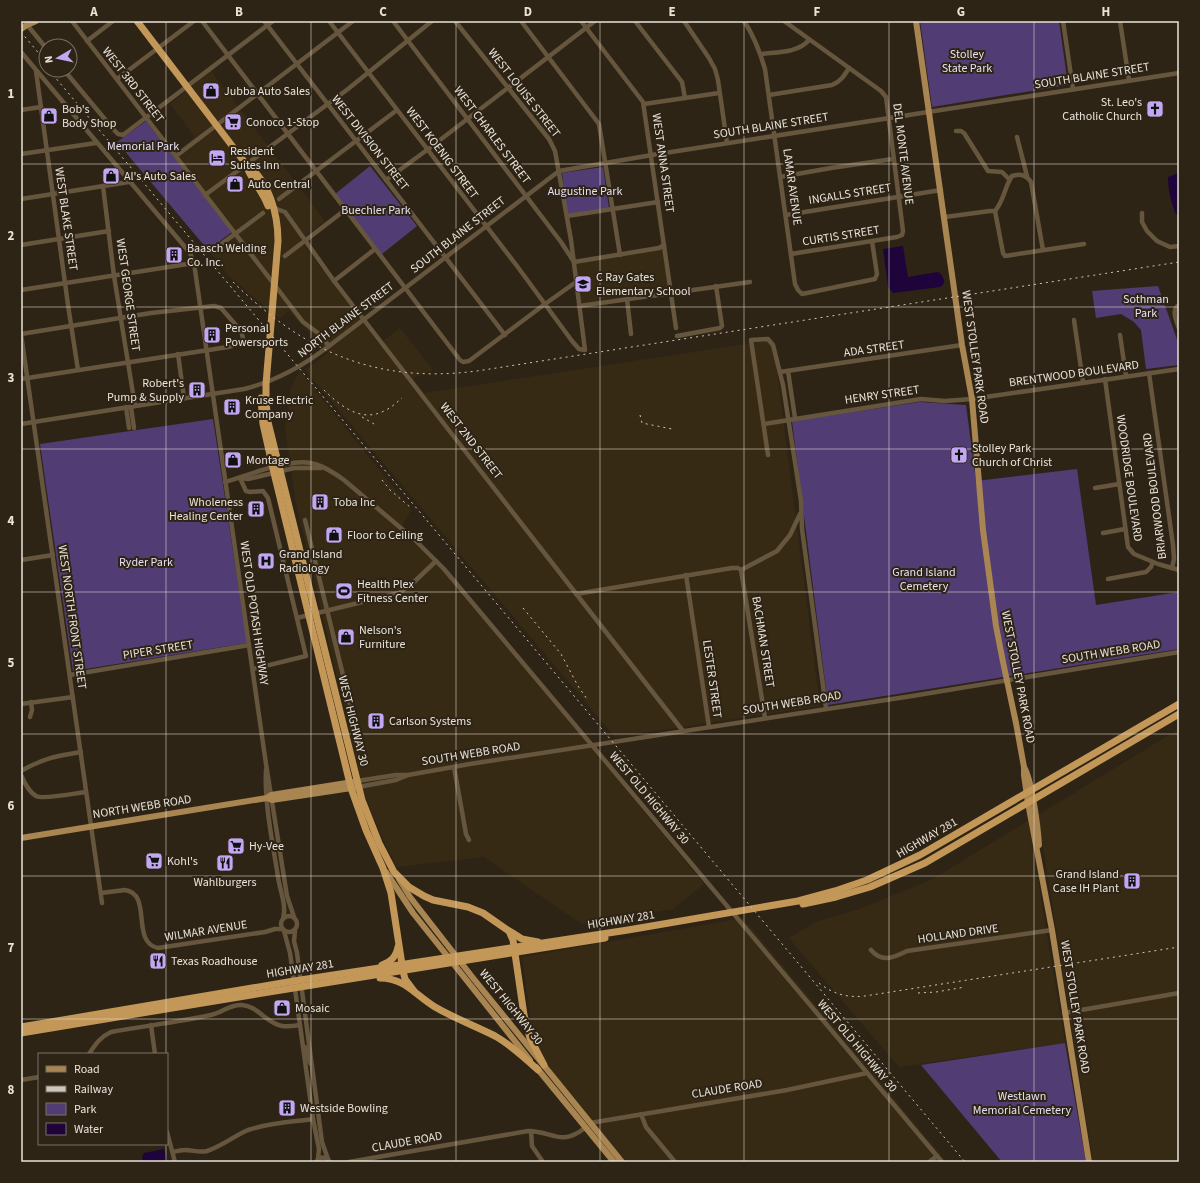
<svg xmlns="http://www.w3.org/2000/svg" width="1200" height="1183" font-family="'Source Sans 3',sans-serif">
<rect width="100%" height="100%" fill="#2e2416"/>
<!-- built -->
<g fill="#372a15">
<polygon points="211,71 325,221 300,240 379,344 400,328 433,370 413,378 424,393 773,340 820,706 615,737 305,370 328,353 289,311 279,319 227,274 208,250 232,232 172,155 195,137 170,104"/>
<polygon points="663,249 669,291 581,303 576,263"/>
<polygon points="300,371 411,510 400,530 436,561 704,884 673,909 582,924 484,857 397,867 384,842 364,794 295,498 285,428 291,387"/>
<polygon points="1179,729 1179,1162 1093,1162 1038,815"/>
<polygon points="1028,821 1065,1043 899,1067 789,938 818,921 857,910 931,880"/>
<polygon points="743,918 947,1162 626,1162 549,1068 536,1045 532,1029 522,957"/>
</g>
<!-- green -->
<g fill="#513c73">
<polygon points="920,21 1059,21 1068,85 932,107"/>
<polygon points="146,121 232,232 208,250 117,142"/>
<polygon points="370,166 417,226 382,254 335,194"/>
<polygon points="603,167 609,208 567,214 562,173"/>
<polygon points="1158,286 1179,345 1179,365 1146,369 1141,330 1134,322 1121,314 1096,318 1092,291"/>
<polygon points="920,402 966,405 976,481 1077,469 1096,605 1179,592 1179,649 828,705 792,421"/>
<polygon points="213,419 247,643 73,671 40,444"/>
<polygon points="1065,1043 1086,1162 1002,1162 921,1065"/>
</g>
<!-- water -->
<g fill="#1e043a">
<path d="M1179 173V216L1176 214C1171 203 1168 190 1168 177Z"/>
<path d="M903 246 908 277 937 272 940 273C944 278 947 283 940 287L893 293 888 287 883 249Z"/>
<polygon points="164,1149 167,1162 143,1162 142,1157 144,1153"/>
</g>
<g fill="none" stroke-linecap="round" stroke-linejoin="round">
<!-- minor -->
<g stroke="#67563e" stroke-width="4.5">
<polyline points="24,21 46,48"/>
<polyline points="72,21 303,322 318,333 329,346"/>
<polyline points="202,21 460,360 463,362 469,361 545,304 576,282"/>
<polyline points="264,21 505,335"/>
<polyline points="329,21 517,266 572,341 579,349 585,350 571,240 555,151 549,139 455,21"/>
<polyline points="393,21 561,242 574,262 659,248 664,245"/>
<polyline points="521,21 599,124 620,255"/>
<polyline points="581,21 643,102 676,328"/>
<polyline points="635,21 682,82 685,98"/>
<polyline points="684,21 709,58 715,69 718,80 727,143"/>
<path d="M744 21C754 36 760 52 765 69L795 284 798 290 802 294 875 279 877 274 872 241"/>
<polyline points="784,21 881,91 886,97 903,231 902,235 897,237 791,254"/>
<polyline points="1063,21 1073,89"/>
<polyline points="1120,21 1129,80"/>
<polyline points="87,41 113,21"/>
<polyline points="21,52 190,253 194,263 266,764 287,896 294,917"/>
<path d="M761 54C777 52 798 53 809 40"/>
<polyline points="64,70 113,129 118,134 123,135 273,21"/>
<polyline points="36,71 68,305 78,370"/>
<polyline points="117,79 194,21"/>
<path d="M769 95 832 85C841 81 844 76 849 68"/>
<polyline points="644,104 719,93"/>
<polyline points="21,110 41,107"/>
<polyline points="956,131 961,131 964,133 988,171 1002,172 1009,179"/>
<polyline points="1017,137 1027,176"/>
<polyline points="21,154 96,143"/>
<polyline points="176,156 353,21"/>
<polyline points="780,177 831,168 893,159"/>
<polyline points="386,180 427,150 595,21"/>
<polyline points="103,186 114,276 135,406"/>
<polyline points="205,195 348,89 432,21"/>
<polyline points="21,199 129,182"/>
<polyline points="279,199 397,110"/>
<polyline points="274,208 285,212 334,281 451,433 683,731"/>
<polyline points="1142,213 1142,222 1147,231 1157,241 1170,247 1179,246"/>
<polyline points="786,215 941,190"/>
<polyline points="567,216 658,202"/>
<polyline points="945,217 990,211 995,211"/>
<polyline points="21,245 109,231"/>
<path d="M1043 250 1031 182C1026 175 1021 173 1012 176 1004 188 1004 201 995 211L1003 253 1005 256 1084 244"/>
<polyline points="212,251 263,213"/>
<polyline points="285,256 345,210"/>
<polyline points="334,281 375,249"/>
<polyline points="21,290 194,263"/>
<polyline points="627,299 631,334"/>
<path d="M1179 305C1171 310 1176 320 1179 328"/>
<polyline points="579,306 750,282"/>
<polyline points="1074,320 1083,382"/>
<polyline points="21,334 102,903"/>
<polyline points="21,334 151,313 214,306 221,308 241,331 243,338 239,344 228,347 21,379"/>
<polyline points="1120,335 1126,376"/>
<polyline points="677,336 720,328 722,326 716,286"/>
<polyline points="178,354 184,398"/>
<polyline points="788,371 795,418"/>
<polyline points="780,372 962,345"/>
<polyline points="1149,373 1173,545 1174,559 1172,568"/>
<polyline points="1105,379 1128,547 1134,554 1158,564 1179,570"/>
<polyline points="126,407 129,428"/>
<polyline points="131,407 134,428"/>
<path d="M21 424 244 389C277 381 303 366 329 346L559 171 652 155 1179 73"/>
<polyline points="764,424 921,399 945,401 972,399 1179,369"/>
<polyline points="768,455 751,340 768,339 773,345 783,385 801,501 802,529 826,708"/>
<polyline points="240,478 246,491 250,492 263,491 268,498 306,656 253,669"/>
<polyline points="240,478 248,479 294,468 321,468"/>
<path d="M225 482C247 476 293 456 315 464 324 467 336 474 344 480L415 540 444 569 942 1162"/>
<polyline points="1095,488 1119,484"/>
<polyline points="305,520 353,716"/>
<polyline points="1103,533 1125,529"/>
<polyline points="21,560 53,555"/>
<polyline points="741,570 765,718"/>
<polyline points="686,575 709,727"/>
<polyline points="1108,579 1146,572 1151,567 1153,562"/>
<polyline points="576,594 732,568 738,568 741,570 777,551 790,535 800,514"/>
<polyline points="297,618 399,593 414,582 436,561"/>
<polyline points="70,675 249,645"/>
<polyline points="21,704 73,697"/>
<polyline points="30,717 32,710 31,702"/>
<polyline points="454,767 466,834 469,840"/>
<path d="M266 770C264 802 273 845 278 877 280 891 287 906 283 919"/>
<path d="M21 771C44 758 56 756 81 752"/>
<path d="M21 775C24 782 29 792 36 796 43 800 76 793 86 792"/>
<polyline points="357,781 396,775 408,775 470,764 912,696 1179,652"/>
<polyline points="358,787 396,780 408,775"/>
<path d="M101 893 125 890C153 894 130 942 158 948L265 932 275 929H282"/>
<circle cx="289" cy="924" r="8"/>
<polyline points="284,931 290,953 313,1119 319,1149 318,1159"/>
<polyline points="295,931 294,941 297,953 322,1142 328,1159"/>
<path d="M871 950C882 963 893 958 907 951L1052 930"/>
<polyline points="1064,1013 1179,993"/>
<polyline points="151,1025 155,1054"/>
<polyline points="305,1047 310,1063 312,1065"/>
<path d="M89 1054C95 1045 100 1037 111 1032 144 1026 178 1022 211 1015 222 1013 230 1004 242 1005 258 1006 266 1023 282 1026 288 1027 294 1026 300 1025"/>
<polyline points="21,1080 39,1077"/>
<polyline points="641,1114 646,1127 675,1162"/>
<polyline points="590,1123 787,1090 867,1073"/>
<polyline points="531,1131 532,1146 543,1162"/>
<polyline points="167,1132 175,1162"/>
<path d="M173 1152C177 1151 181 1150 185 1150 193 1150 199 1153 207 1151 222 1146 234 1136 248 1130 269 1123 292 1122 313 1119"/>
<path d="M316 1162C320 1156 326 1156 330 1162"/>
<path d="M349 1162 528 1131C553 1131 560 1147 585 1128"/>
<polyline points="929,1162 937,1156"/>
</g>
<!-- major -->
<g stroke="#a88551" stroke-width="6">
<polyline points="916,21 962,345 972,399 983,530 996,626 1003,662 1016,723 1024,767 1024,775 1028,803 1052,930 1089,1162"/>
<polyline points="21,29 27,25 36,21"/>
<path d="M1024 767C1032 780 1038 828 1039 845"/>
<polyline points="267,798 271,795 353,782"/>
<polyline points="21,838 267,798 272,800 358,787"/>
<polyline points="386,872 413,913 530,1060"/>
<polyline points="399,879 410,897 473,978 622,1162"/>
<polyline points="536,1067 614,1162"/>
</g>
<!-- highway -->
<g stroke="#c29757" stroke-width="7">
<path d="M137 21 246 164C269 181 278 213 278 241L266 384V402L268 422 362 800 379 843 394 872 409 887 424 896 433 900 468 907 483 913 509 931 513 940 524 1015 530 1038 544 1065"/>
<path d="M246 165C251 180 263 191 268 206"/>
<polyline points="261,398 263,424 274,473 351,788 366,830 383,868 391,893 403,971 405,979 414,991"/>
<polyline points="803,904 836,897 870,887 925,863 1179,714"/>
<polyline points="511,932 522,939 538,942"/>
<path d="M382 965C391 962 396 957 398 947"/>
<path d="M380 978C405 978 415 995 435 1007 454 1018 475 1026 495 1036 511 1045 525 1058 538 1070"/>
<polyline points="21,1027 294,981 628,930 798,901 835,891 867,880 920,855 1179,704"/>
<polyline points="21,1033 275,991 605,938"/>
</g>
<!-- rail -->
<g stroke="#ccc6bb" stroke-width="1" stroke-dasharray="2 4" stroke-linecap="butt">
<polyline points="21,32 46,62"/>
<polyline points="49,70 965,1162"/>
<path d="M233 282C305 352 375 384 477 371L1179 262"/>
<path d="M324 390C339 405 361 423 384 411 391 408 396 403 402 398"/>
<polyline points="640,415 642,423 672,429"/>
<polyline points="362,417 374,424"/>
<polyline points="382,480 390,490 410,507"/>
<polyline points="523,608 561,654 578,686 587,699"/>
<path d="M819 983C833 994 847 998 865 996L1179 947"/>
<polyline points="918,993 936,992 965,987"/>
</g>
</g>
<!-- grid -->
<path fill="none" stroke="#e9e3d9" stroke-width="1" stroke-opacity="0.55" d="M166 21V1054M311 21V1162M456 21V1162M600 21V1162M744 21V1162M889 21V1162M1034 21V1162M21 164H1179M21 307H1179M21 449H1179M21 592H1179M21 734H1179M21 876H1179M21 1019H1179M166 1144V1162"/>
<!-- icons -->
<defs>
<g id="shop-square" transform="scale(0.9)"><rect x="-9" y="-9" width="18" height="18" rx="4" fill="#c2a8f3" stroke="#2e2416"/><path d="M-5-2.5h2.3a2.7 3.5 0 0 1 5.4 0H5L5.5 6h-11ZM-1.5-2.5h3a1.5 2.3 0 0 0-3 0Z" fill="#111"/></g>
<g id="church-square" transform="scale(0.9)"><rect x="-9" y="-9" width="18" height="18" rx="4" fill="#c2a8f3" stroke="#2e2416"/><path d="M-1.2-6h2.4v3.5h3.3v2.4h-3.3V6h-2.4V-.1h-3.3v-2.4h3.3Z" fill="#111"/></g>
<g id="supermarket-square" transform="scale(0.9)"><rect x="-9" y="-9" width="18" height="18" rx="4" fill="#c2a8f3" stroke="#2e2416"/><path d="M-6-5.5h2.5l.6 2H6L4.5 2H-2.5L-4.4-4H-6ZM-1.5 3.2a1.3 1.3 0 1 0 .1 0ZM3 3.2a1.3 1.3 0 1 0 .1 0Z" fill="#111"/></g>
<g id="hotel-square" transform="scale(0.9)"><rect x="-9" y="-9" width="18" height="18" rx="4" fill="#c2a8f3" stroke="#2e2416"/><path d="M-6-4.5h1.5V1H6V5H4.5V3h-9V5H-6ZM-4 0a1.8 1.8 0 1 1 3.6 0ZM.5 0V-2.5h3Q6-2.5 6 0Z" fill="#111"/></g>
<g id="building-square" transform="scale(0.9)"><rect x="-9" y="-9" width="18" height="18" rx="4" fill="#c2a8f3" stroke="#2e2416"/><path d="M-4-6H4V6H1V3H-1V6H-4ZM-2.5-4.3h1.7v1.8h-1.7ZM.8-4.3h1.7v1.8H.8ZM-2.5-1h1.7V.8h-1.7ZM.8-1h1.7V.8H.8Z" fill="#111"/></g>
<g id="school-square" transform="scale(0.9)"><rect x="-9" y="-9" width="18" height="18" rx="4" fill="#c2a8f3" stroke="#2e2416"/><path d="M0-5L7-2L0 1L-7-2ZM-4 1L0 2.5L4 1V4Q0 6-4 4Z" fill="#111"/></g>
<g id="hospital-square" transform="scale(0.9)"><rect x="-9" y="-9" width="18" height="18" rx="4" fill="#c2a8f3" stroke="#2e2416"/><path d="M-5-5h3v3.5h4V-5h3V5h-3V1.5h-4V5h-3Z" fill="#111"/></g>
<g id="stadium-square" transform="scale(0.9)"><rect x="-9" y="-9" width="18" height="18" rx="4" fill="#c2a8f3" stroke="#2e2416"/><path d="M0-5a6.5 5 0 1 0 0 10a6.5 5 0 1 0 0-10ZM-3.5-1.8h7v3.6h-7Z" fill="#111"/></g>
<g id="restaurant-square" transform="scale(0.9)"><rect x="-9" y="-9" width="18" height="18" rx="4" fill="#c2a8f3" stroke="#2e2416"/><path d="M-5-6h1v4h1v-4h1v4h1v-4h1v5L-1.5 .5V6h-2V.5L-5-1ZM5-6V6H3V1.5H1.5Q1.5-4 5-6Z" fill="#111"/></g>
</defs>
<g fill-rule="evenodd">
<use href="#shop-square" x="211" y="91"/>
<use href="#church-square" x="1155" y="109"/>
<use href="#shop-square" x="49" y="116"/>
<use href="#supermarket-square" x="233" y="122"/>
<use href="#hotel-square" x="217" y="158"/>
<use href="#shop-square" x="111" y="176"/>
<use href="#shop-square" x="235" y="184"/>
<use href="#building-square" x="174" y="255"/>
<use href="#school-square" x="583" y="284"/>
<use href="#building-square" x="212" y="335"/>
<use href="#building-square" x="197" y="390"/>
<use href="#building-square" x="232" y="407"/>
<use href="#church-square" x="959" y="455"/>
<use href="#shop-square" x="233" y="460"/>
<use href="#building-square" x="320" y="502"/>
<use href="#building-square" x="256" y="509"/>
<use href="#shop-square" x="334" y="535"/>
<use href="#hospital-square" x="266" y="561"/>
<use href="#stadium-square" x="344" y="591"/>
<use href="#shop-square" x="346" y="637"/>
<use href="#building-square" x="376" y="721"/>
<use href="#supermarket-square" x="236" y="846"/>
<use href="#supermarket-square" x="154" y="861"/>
<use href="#restaurant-square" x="225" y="863"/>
<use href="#building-square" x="1132" y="881"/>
<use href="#restaurant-square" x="158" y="961"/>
<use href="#shop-square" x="282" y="1008"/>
<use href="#building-square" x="287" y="1108"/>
</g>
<g text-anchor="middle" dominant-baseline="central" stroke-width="4" stroke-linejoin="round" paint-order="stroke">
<!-- park labels -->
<g font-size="12" fill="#e6e1f3" stroke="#2e2416">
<text x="967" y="54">Stolley<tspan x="967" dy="14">State Park</tspan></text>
<text x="143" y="146">Memorial Park</text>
<text x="585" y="191">Augustine Park</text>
<text x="376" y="210">Buechler Park</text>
<text x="1146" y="299">Sothman<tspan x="1146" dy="14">Park</tspan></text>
<text x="146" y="562">Ryder Park</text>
<text x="924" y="572">Grand Island<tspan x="924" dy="14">Cemetery</tspan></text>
<text x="1022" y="1096">Westlawn<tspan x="1022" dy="14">Memorial Cemetery</tspan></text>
</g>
<!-- street labels -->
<g font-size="12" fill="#e9e3d9" stroke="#2e2416">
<text transform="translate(1092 76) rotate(-9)">SOUTH BLAINE STREET</text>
<text transform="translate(133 85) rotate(52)">WEST 3RD STREET</text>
<text transform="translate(524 93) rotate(52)">WEST LOUISE STREET</text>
<text transform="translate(771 126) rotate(-9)">SOUTH BLAINE STREET</text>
<text transform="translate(492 135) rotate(53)">WEST CHARLES STREET</text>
<text transform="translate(370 143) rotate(52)">WEST DIVISION STREET</text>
<text transform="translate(442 153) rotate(53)">WEST KOENIG STREET</text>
<text transform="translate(903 154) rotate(83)">DEL MONTE AVENUE</text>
<text transform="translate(663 163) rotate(82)">WEST ANNA STREET</text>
<text transform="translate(792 187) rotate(82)">LAMAR AVENUE</text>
<text transform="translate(850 194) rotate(-9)">INGALLS STREET</text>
<text transform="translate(66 219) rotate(82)">WEST BLAKE STREET</text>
<text transform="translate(458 235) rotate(-38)">SOUTH BLAINE STREET</text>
<text transform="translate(841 236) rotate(-9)">CURTIS STREET</text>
<text transform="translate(128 295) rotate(82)">WEST GEORGE STREET</text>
<text transform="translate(346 320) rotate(-37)">NORTH BLAINE STREET</text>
<text transform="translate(874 349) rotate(-8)">ADA STREET</text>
<text transform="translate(975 357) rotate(82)">WEST STOLLEY PARK ROAD</text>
<text transform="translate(1074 374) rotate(-8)">BRENTWOOD BOULEVARD</text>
<text transform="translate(882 395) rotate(-8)">HENRY STREET</text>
<text transform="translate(471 441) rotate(52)">WEST 2ND STREET</text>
<text transform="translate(1129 478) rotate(82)">WOODRIDGE BOULEVARD</text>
<text transform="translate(1155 496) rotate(-97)">BRIARWOOD BOULEVARD</text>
<text transform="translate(254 613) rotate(82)">WEST OLD POTASH HIGHWAY</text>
<text transform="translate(72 617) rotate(82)">WEST NORTH FRONT STREET</text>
<text transform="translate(763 642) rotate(81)">BACHMAN STREET</text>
<text transform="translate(158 650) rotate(-9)">PIPER STREET</text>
<text transform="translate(1111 652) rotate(-9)">SOUTH WEBB ROAD</text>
<text transform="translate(1018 677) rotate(79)">WEST STOLLEY PARK ROAD</text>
<text transform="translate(712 679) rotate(82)">LESTER STREET</text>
<text transform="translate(792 703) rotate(-9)">SOUTH WEBB ROAD</text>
<text transform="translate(353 721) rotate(76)">WEST HIGHWAY 30</text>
<text transform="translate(471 754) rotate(-9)">SOUTH WEBB ROAD</text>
<text transform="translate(649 798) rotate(50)">WEST OLD HIGHWAY 30</text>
<text transform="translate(142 807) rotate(-9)">NORTH WEBB ROAD</text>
<text transform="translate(927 838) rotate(-30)">HIGHWAY 281</text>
<text transform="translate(621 920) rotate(-9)">HIGHWAY 281</text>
<text transform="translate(206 931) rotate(-9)">WILMAR AVENUE</text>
<text transform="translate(958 934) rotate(-8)">HOLLAND DRIVE</text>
<text transform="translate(300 969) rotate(-9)">HIGHWAY 281</text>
<text transform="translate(511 1007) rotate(51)">WEST HIGHWAY 30</text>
<text transform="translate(1075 1007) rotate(81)">WEST STOLLEY PARK ROAD</text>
<text transform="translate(857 1046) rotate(50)">WEST OLD HIGHWAY 30</text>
<text transform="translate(727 1089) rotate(-9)">CLAUDE ROAD</text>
<text transform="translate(407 1142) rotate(-10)">CLAUDE ROAD</text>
</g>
<!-- poi labels -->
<g font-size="12" fill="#e9e3d9" stroke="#2e2416" text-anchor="start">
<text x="224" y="91">Jubba Auto Sales</text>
<text x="1142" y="102" text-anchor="end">St. Leo's<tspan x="1142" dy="14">Catholic Church</tspan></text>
<text x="62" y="109">Bob's<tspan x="62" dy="14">Body Shop</tspan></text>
<text x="246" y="122">Conoco 1-Stop</text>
<text x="230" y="151">Resident<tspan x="230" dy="14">Suites Inn</tspan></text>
<text x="124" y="176">Al's Auto Sales</text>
<text x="248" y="184">Auto Central</text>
<text x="187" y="248">Baasch Welding<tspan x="187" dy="14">Co. Inc.</tspan></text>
<text x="596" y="277">C Ray Gates<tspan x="596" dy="14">Elementary School</tspan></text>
<text x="225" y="328">Personal<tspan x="225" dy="14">Powersports</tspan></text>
<text x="184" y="383" text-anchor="end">Robert's<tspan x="184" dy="14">Pump &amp; Supply</tspan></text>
<text x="245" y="400">Kruse Electric<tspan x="245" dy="14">Company</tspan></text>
<text x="972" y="448">Stolley Park<tspan x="972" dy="14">Church of Christ</tspan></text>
<text x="246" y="460">Montage</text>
<text x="243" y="502" text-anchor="end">Wholeness<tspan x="243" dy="14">Healing Center</tspan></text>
<text x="333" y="502">Toba Inc</text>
<text x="347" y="535">Floor to Ceiling</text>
<text x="279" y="554">Grand Island<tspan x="279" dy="14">Radiology</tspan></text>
<text x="357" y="584">Health Plex<tspan x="357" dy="14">Fitness Center</tspan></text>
<text x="359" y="630">Nelson's<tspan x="359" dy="14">Furniture</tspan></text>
<text x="389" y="721">Carlson Systems</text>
<text x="249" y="846">Hy-Vee</text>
<text x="167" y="861">Kohl's</text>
<text x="1119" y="874" text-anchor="end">Grand Island<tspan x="1119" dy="14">Case IH Plant</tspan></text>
<text x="225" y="882" text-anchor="middle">Wahlburgers</text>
<text x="171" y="961">Texas Roadhouse</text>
<text x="295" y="1008">Mosaic</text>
<text x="300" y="1108">Westside Bowling</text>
</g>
</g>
<!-- border -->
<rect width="1200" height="1183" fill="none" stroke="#2e2416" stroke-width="44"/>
<!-- legend -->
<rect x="38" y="1053" width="130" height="92" fill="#2e2416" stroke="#797064"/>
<rect x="46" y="1066" width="20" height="6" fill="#a88551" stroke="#797064"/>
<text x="74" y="1073" font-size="12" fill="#e9e3d9">Road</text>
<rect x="46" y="1086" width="20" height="6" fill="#ccc6bb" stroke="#797064"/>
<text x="74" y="1093" font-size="12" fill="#e9e3d9">Railway</text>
<rect x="46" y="1103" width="20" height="12" fill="#513c73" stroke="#797064"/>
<text x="74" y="1113" font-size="12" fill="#e9e3d9">Park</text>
<rect x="46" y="1123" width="20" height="12" fill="#1e043a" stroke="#797064"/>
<text x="74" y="1133" font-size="12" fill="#e9e3d9">Water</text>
<!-- north arrow -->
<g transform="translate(58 58) rotate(261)"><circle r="19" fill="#2e2416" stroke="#797064"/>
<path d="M0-3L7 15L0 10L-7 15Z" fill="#c2a8f3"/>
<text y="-6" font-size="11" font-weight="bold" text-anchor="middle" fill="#e9e3d9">N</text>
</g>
<rect x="22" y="22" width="1156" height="1139" fill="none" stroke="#e9e3d9" stroke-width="1.5"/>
<g font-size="13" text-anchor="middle" font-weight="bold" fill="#e9e3d9">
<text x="94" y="16">A</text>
<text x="239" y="16">B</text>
<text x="383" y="16">C</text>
<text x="528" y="16">D</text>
<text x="672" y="16">E</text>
<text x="817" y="16">F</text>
<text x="961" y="16">G</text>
<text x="1106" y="16">H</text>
<text x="11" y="98">1</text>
<text x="11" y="240">2</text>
<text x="11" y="382">3</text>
<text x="11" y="525">4</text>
<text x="11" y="667">5</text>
<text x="11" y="810">6</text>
<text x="11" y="952">7</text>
<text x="11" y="1094">8</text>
</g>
</svg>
